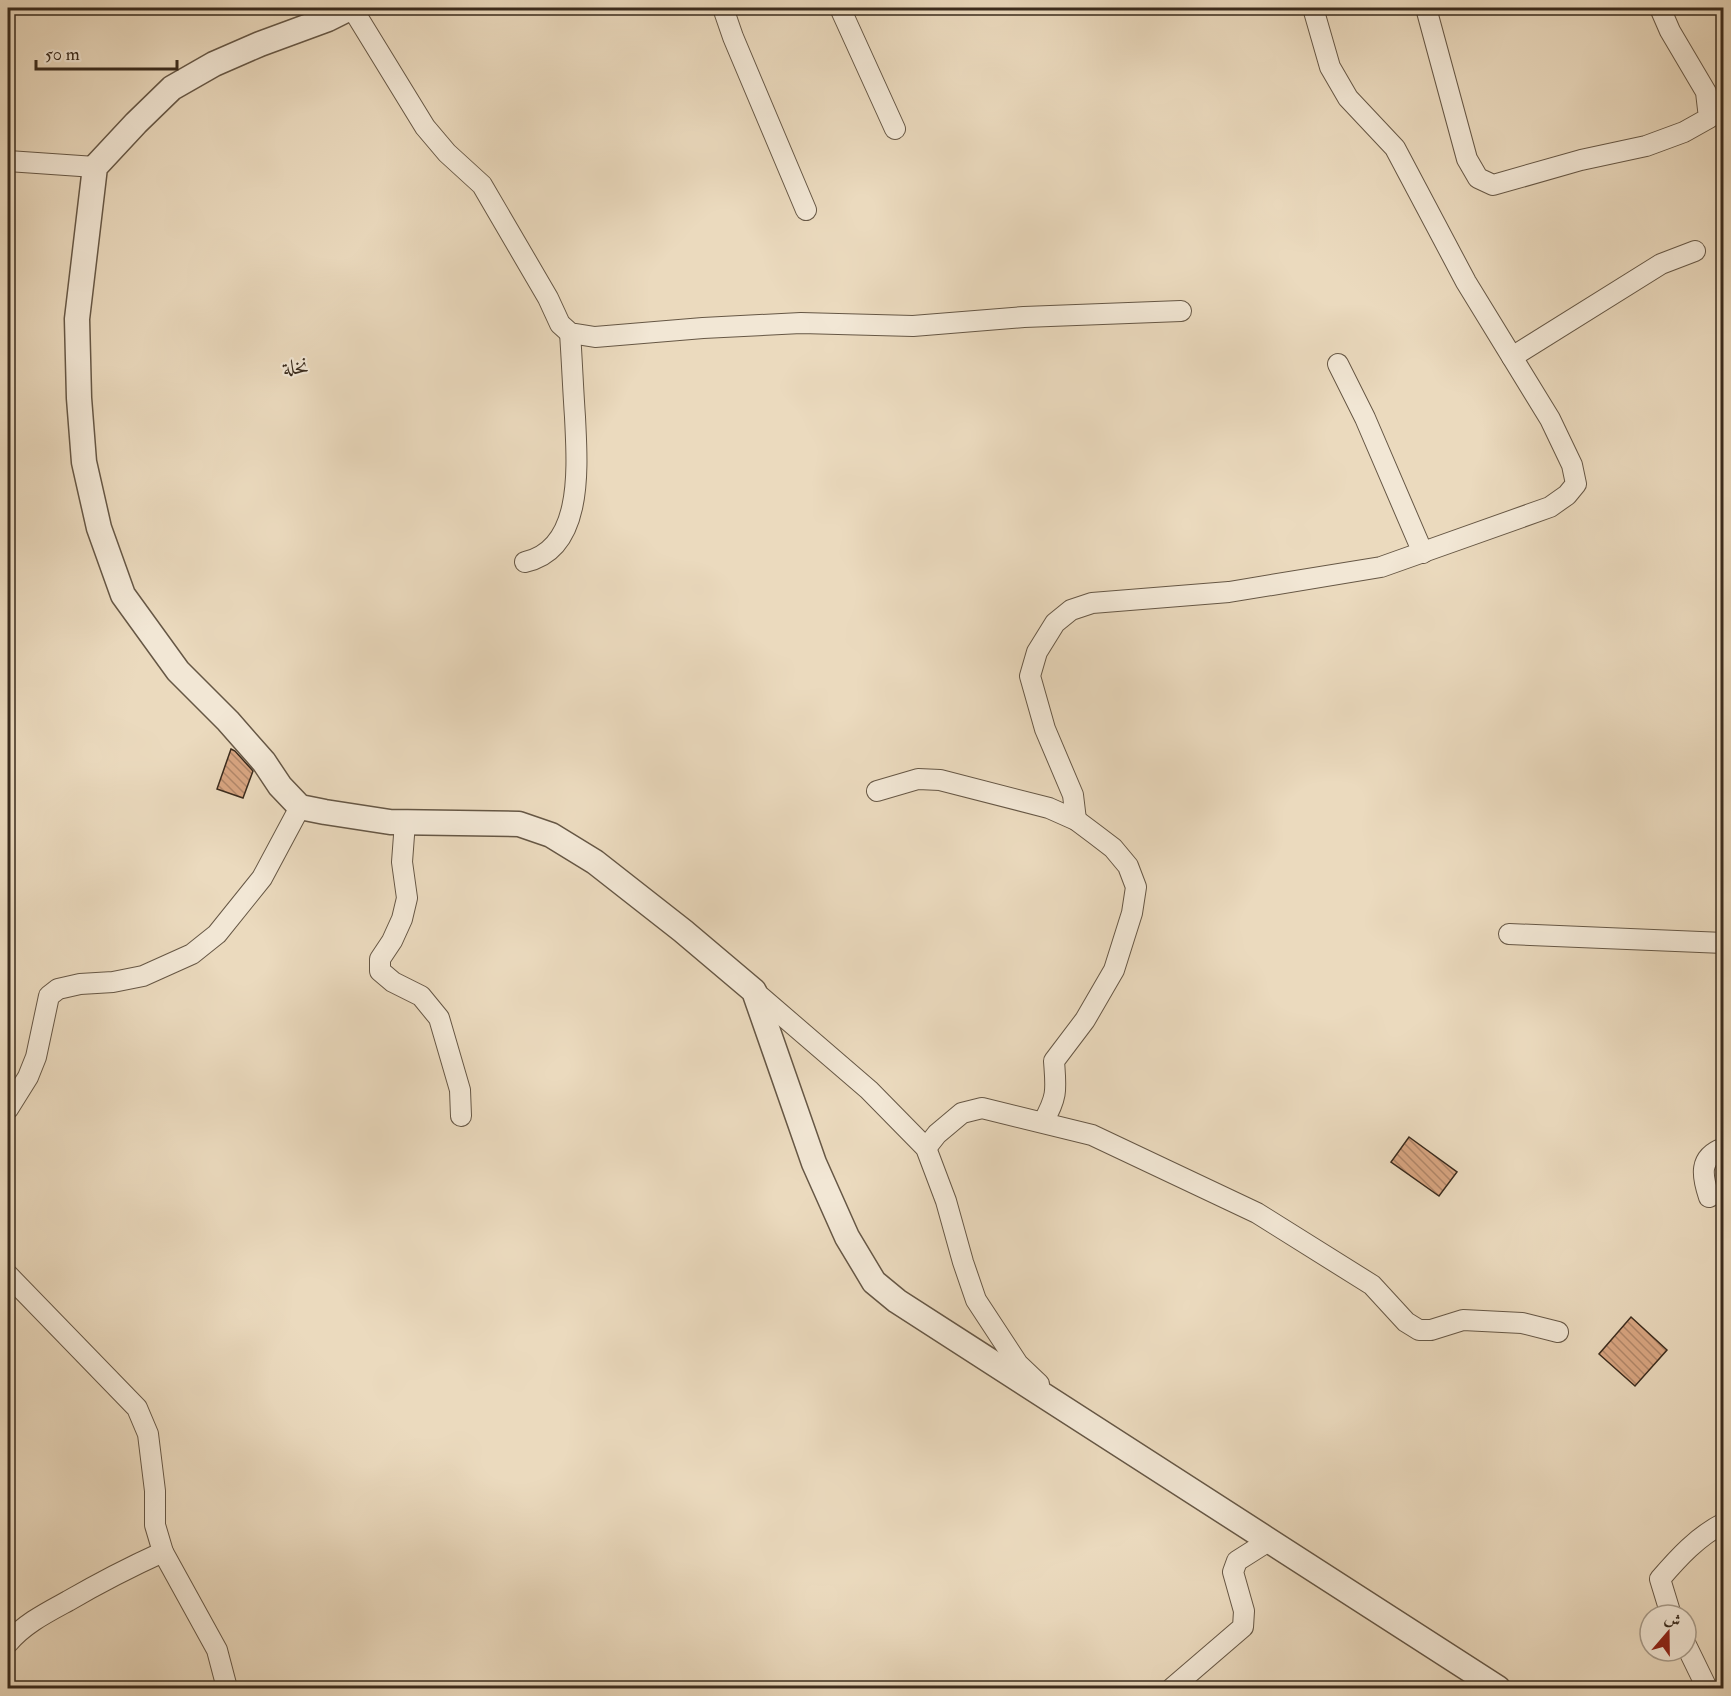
<svg xmlns="http://www.w3.org/2000/svg" width="1731" height="1696" font-family="'IM FELL Double Pica',Amiri,serif">
<defs>
<pattern id="building-back-hatch" width="6" height="6" patternUnits="userSpaceOnUse" patternTransform="scale(1.5)"><rect width="6" height="6" fill="#d9a682"/><path d="M-1 5l2 2M0 0l6 6M5-1l2 2" fill="none" stroke="#b1876a"/></pattern>
</defs>
<rect width="100%" height="100%" fill="#ebdabe"/>
<filter id="stains"><feTurbulence type="fractalNoise" baseFrequency=".00333" numOctaves="4"/><feColorMatrix values="0 0 0 0 .2 0 0 0 0 .09 0 0 0 0 .02 0 0 0 .5 -.17"/></filter>
<radialGradient id="worn" r=".72"><stop offset=".6" stop-color="#630" stop-opacity="0"/><stop offset="1" stop-color="#630" stop-opacity=".3"/></radialGradient>
<!-- building -->
<g fill="url(#building-back-hatch)" stroke="#3a2b1d" stroke-width="1.5">
<polygon points="231,749 235,751 253,771 243,798 217,789"/>
<polygon points="1409,1137 1457,1172 1439,1196 1391,1162"/>
<polygon points="1631,1317 1667,1350 1635,1386 1599,1354"/>
</g>
<g fill="none" stroke-linecap="round" stroke-linejoin="round">
<!-- minor casing -->
<g stroke="#665745" stroke-width="22">
<g id="minor">
<polyline points="352,8 425,127 447,153 482,185 548,298 560,324 570,333 595,337 703,328 801,323 913,326 1024,317 1181,311"/>
<polyline points="723,8 733,37 806,210"/>
<polyline points="840,8 895,129"/>
<polyline points="1426,8 1467,159 1478,178 1493,185 1581,160 1646,146 1684,132 1709,118 1706,92 1670,31 1660,8"/>
<polyline points="8,161 95,167"/>
<polyline points="1512,357 1661,264 1695,251"/>
<polyline points="1338,364 1365,418 1423,553"/>
<path d="M525 562C585 549 577 463 575 417 573 389 572 361 570 333"/>
<path d="M877 791 918 779 940 780 1049 808 1076 820 1096 835 1113 848 1128 866 1136 887 1132 913 1114 970 1085 1020 1054 1061C1056 1089 1058 1096 1043 1122"/>
<polyline points="1076,820 1073,795 1045,729 1030,676 1037,652 1055,623 1071,610 1092,603 1229,592 1381,567 1550,507 1567,495 1576,484 1572,465 1550,419 1466,282 1395,148 1348,98 1330,67 1313,8"/>
<polyline points="405,822 402,862 407,898 402,919 392,941 380,959 380,971 393,982 421,996 439,1018 460,1090 461,1116"/>
<polyline points="1509,934 1724,943"/>
<polyline points="754,991 869,1090 926,1148 946,1201 963,1262 976,1300 1018,1364 1039,1384"/>
<polyline points="8,1109 28,1077 36,1057 49,996 58,989 80,984 113,982 143,976 192,954 217,934 262,878 300,807"/>
<polyline points="926,1148 937,1134 962,1113 982,1108 1092,1135 1257,1213 1372,1285 1406,1322 1419,1330 1431,1330 1463,1320 1522,1323 1558,1332"/>
<path d="M1709 1197C1702 1176 1698 1157 1724 1148"/>
<polyline points="8,1275 137,1408 148,1434 155,1491 155,1525 163,1552 217,1650 227,1688"/>
<path d="M1671 1615 1660 1579C1678 1558 1698 1536 1724 1523"/>
<path d="M8 1643C24 1624 46 1613 68 1601 99 1583 130 1567 163 1552"/>
<polyline points="1686,1645 1707,1688"/>
<polyline points="1172,1688 1243,1627 1244,1611 1233,1572 1237,1561 1267,1542"/>
</g>
</g>
<!-- tertiary casing -->
<g stroke="#665745" stroke-width="27">
<polyline id="tertiary" points="350,8 328,19 260,44 214,64 172,88 136,123 95,167 77,319 79,398 84,462 99,528 123,595 178,671 228,721 264,762 280,786 300,807 325,812 390,822 519,824 551,835 595,862 683,931 754,991 814,1163 847,1237 874,1282 897,1301 1498,1688"/>
</g>
<!-- minor -->
<use href="#minor" stroke="#f2e7d5" stroke-width="20"/>
<!-- tertiary -->
<use href="#tertiary" stroke="#f2e7d5" stroke-width="24"/>
</g>
<g text-anchor="middle" dominant-baseline="central" stroke-width="4.5" stroke-linejoin="round" paint-order="stroke">
<!-- quarter labels -->
<g font-size="21" fill="#3a2b1d" stroke="#f2e7d5">
<text x="296" y="367">نخلة</text>
</g>
</g>
<!-- margin -->
<rect width="1731" height="1696" fill="none" stroke="#ebdabe" stroke-width="30"/>
<rect x="9" y="9" width="1713" height="1678" fill="none" stroke="#3a2b1d" stroke-width="3"/>
<rect x="15" y="15" width="1701" height="1666" fill="none" stroke="#3a2b1d" stroke-width="1.5"/>
<!-- north arrow -->
<g transform="translate(1668 1633) rotate(20)"><circle r="28" fill="#f2e7d5" stroke="#a89c8b" stroke-width="1.5"/>
<path d="M0-4.5L10 22L0 15L-10 22Z" fill="#8f2418"/>
<text y="-9" font-size="16" font-weight="bold" text-anchor="middle" fill="#3a2b1d">ش</text>
</g>
<!-- scale -->
<path d="M36 60v9h141v-9" fill="none" stroke="#3a2b1d" stroke-width="3"/>
<text x="45" y="60" font-size="18" fill="#3a2b1d" stroke="#f2e7d5" stroke-width="4.5" paint-order="stroke">50 m</text>
<rect width="100%" height="100%" filter="url(#stains)"/>
<rect width="100%" height="100%" fill="url(#worn)"/>
</svg>
